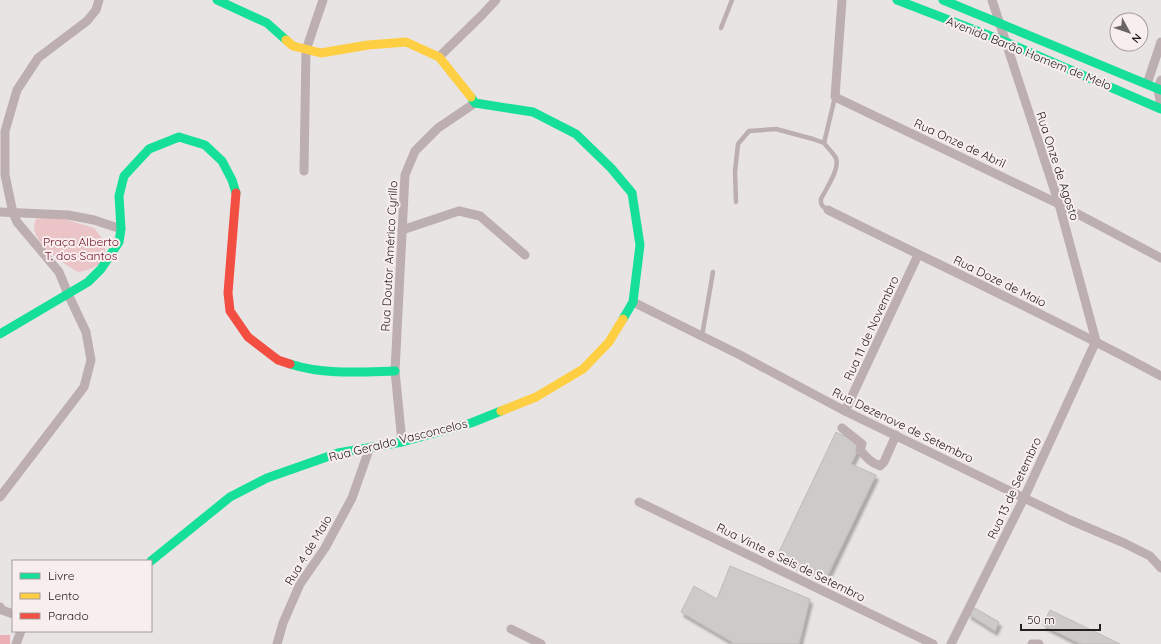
<svg xmlns="http://www.w3.org/2000/svg" width="1161" height="644" font-family="Quicksand,sans-serif">
<defs>
<filter id="shadow"><feDropShadow dx="2.5" dy="4.5" stdDeviation="1" flood-color="#0004"/></filter>
</defs>
<rect width="100%" height="100%" fill="#e9e4e4"/>
<!-- green -->
<path fill="#eac4c6" d="M54 216 94 228 105 242C105 247 106 254 104 258 98 268 88 270 78 272 64 264 36 246 34 228 34 225 35 222 36 219Z"/>
<!-- forest -->
<rect fill="#ebafb5" x="0" y="635" width="10" height="9"/>
<!-- building -->
<g fill="#cccbca" stroke="#bcbbba" filter="url(#shadow)">
<polygon points="836,432 861,444 851,464 876,475 826,579 777,556"/>
<polygon points="730,566 810,599 799,644 731,644 732,642 681,612 694,586 717,599"/>
<polygon points="973,607 999,622 995,631 968,614"/>
<polygon points="1050,610 1120,644 1081,644 1043,625"/>
</g>
<g fill="none" stroke-linecap="round" stroke-linejoin="round">
<!-- lane -->
<g stroke="#bdaeaf" stroke-width="4.5">
<polyline points="721,28 732,0"/>
<path d="M824 143C827 147 833 153 836 158 840 169 826 189 821 199 820 205 823 207 828 210"/>
<polyline points="736,202 735,172 738,144 749,131 776,129 813,139 824,143 835,97"/>
<polyline points="702,336 713,272"/>
</g>
<!-- street -->
<g stroke="#bdaeaf" stroke-width="9">
<polyline points="842,0 835,97 1059,204 1161,258"/>
<polyline points="992,0 1059,204 1096,341"/>
<polyline points="439,57 482,15 496,0"/>
<polyline points="1161,80 1158,89 1161,106"/>
<polyline points="1147,84 1161,42"/>
<polyline points="304,171 306,50 323,0"/>
<path d="M828 210C939 265 1051 317 1161 376"/>
<polyline points="0,212 68,215 94,220 121,229"/>
<polyline points="402,230 459,211 480,216 525,255"/>
<polyline points="633,302 740,355 845,411 1024,498 1070,520 1124,543 1150,556 1161,568"/>
<polyline points="845,411 918,255"/>
<path d="M842 428 862 444 860 450C866 457 871 463 880 466L884 462 896 435"/>
<polyline points="402,442 395,371 405,175 415,151 438,128 475,103"/>
<polyline points="0,497 84,387 91,360 86,332 68,294 59,272 17,222 13,213 5,175 5,131 17,90 38,58 87,21 96,10 99,0"/>
<polyline points="639,502 933,644"/>
<polyline points="0,607 2,610 13,614"/>
<polyline points="511,629 541,644"/>
<polyline points="16,644 21,631"/>
<polyline points="277,644 283,623 300,584 325,548 352,498 370,447"/>
<polyline points="951,644 1024,498 1096,341"/>
<polyline points="1032,644 1039,644"/>
</g>
<!-- fast -->
<g stroke="#16e098" stroke-width="9">
<polyline points="217,0 267,23 286,40"/>
<polyline points="897,0 1006,42 1161,109"/>
<polyline points="943,0 1161,90"/>
<polyline points="471,97 475,103 533,112 576,134 611,168 632,193 640,245 633,302 623,319"/>
<polyline points="0,334 88,282 101,269 119,242 121,229 119,196 124,176 149,149 179,137 205,145 222,161 232,180 236,193"/>
<path d="M290 364C324 375 360 372 395 371"/>
<polyline points="151,561 230,497 267,478 338,453 402,442 471,423 501,411"/>
</g>
<!-- slow -->
<g stroke="#ffcf43" stroke-width="9">
<polyline points="286,40 293,46 321,53 368,45 406,42 439,57 471,97"/>
<polyline points="501,411 536,397 583,369 609,342 623,319"/>
</g>
<!-- jam -->
<polyline stroke="#f24e42" stroke-width="9" points="236,193 228,293 230,311 248,337 278,360 290,364"/>
</g>
<g text-anchor="middle" dominant-baseline="central" stroke-width="4" stroke-linejoin="round" paint-order="stroke">
<!-- street labels -->
<g font-size="12" fill="#252121" stroke="#f9eeee">
<text transform="translate(1029 53) rotate(22)">Avenida Barão Homem de Melo</text>
<text transform="translate(960 143) rotate(25)">Rua Onze de Abril</text>
<text transform="translate(1058 166) rotate(72)">Rua Onze de Agosto</text>
<text transform="translate(389 256) rotate(-87)">Rua Doutor Américo Cyrillo</text>
<text transform="translate(1000 281) rotate(26)">Rua Doze de Maio</text>
<text transform="translate(871 328) rotate(-65)">Rua 11 de Novembro</text>
<text transform="translate(903 425) rotate(26)">Rua Dezenove de Setembro</text>
<text transform="translate(398 440) rotate(-14)">Rua Geraldo Vasconcelos</text>
<text transform="translate(1014 488) rotate(-65)">Rua 13 de Setembro</text>
<text transform="translate(308 550) rotate(-59)">Rua 4 de Maio</text>
<text transform="translate(791 562) rotate(26)">Rua Vinte e Seis de Setembro</text>
</g>
<!-- park labels -->
<g font-size="12" fill="#701227" stroke="#f9eeee">
<text x="81" y="241">Praça Alberto<tspan x="81" dy="14">T. dos Santos</tspan></text>
</g>
</g>
<!-- legend -->
<rect x="12" y="560" width="140" height="72" fill="#f9eeee" stroke="#a49c9c"/>
<rect x="20" y="573" width="20" height="6" fill="#16e098" stroke="#a49c9c"/>
<text x="48" y="580" font-size="12" fill="#252121">Livre</text>
<rect x="20" y="593" width="20" height="6" fill="#ffcf43" stroke="#a49c9c"/>
<text x="48" y="600" font-size="12" fill="#252121">Lento</text>
<rect x="20" y="613" width="20" height="6" fill="#f24e42" stroke="#a49c9c"/>
<text x="48" y="620" font-size="12" fill="#252121">Parado</text>
<!-- north arrow -->
<g transform="translate(1129 32) rotate(130)"><circle r="19" fill="#f9eeee" stroke="#a49c9c"/>
<path d="M0-3L7 15L0 10L-7 15Z" fill="#6a6565"/>
<text y="-6" font-size="11" font-weight="bold" text-anchor="middle" fill="#252121">N</text>
</g>
<!-- scale -->
<path d="M1021 624v6h79v-6" fill="none" stroke="#252121" stroke-width="2"/>
<text x="1027" y="624" font-size="12" fill="#252121" stroke="#f9eeee" stroke-width="3" paint-order="stroke">50 m</text>
</svg>
